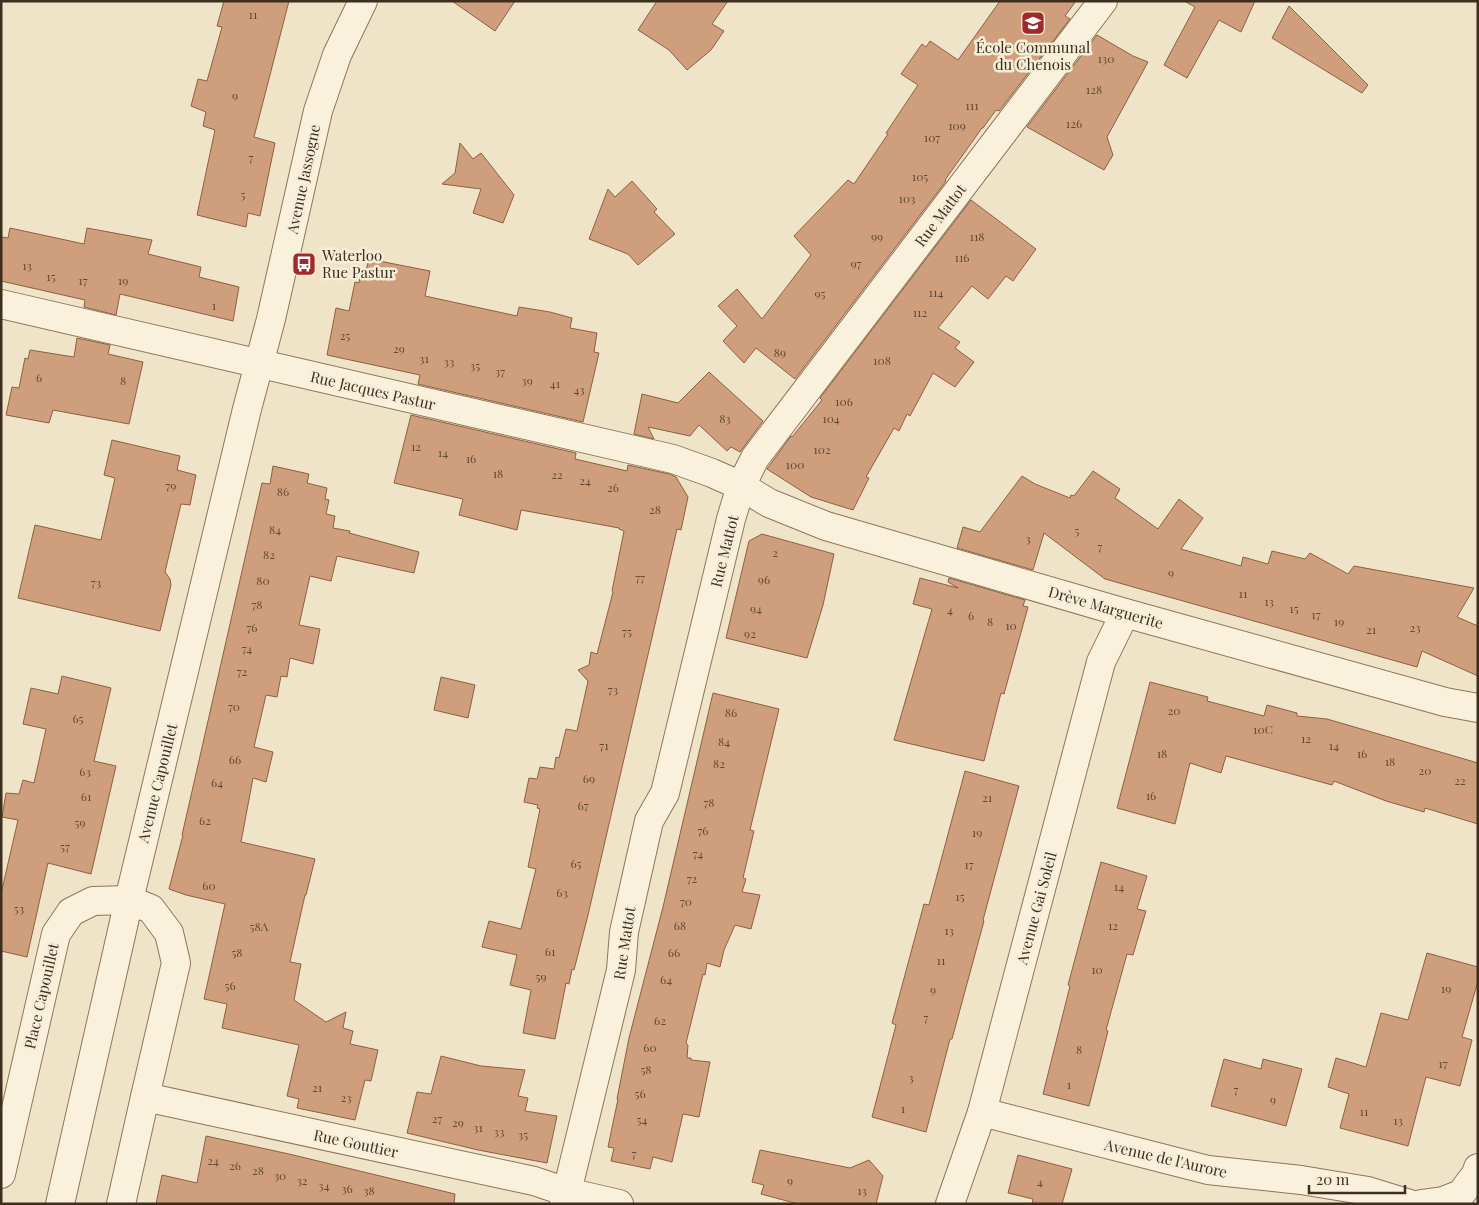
<svg xmlns="http://www.w3.org/2000/svg" width="1479" height="1205" font-family="'Playfair Display',serif">
<rect width="100%" height="100%" fill="#f0e4c8"/>
<!-- building -->
<g fill="#cf9f7d" stroke="#8d5f41">
<polygon points="224,1 289,1 254,137 275,143 260,216 248,213 246,227 197,215 215,130 203,126 206,112 191,106 198,79 207,81 222,27 217,26"/>
<polygon points="452,1 515,1 495,31"/>
<polygon points="657,1 728,1 712,24 724,31 711,50 687,70 669,50 638,30"/>
<polygon points="1000,1 1076,1 1065,16 1070,19 999,111 996,110 983,128 982,128 945,180 946,181 795,379 756,348 744,363 723,341 737,326 718,306 737,289 762,319 811,255 794,236 848,180 854,184 888,134 886,133 918,85 901,74 922,44 926,47 930,41 958,60"/>
<polygon points="1184,1 1255,1 1241,32 1219,20 1187,78 1164,65 1195,7"/>
<polygon points="1289,6 1368,85 1362,93 1272,38"/>
<polygon points="1097,35 1133,56 1148,62 1107,137 1113,155 1104,170 1027,127"/>
<polygon points="460,143 473,159 481,153 514,195 503,223 473,213 481,189 442,184 455,173"/>
<polygon points="632,181 657,209 654,212 675,234 638,265 628,254 589,239 608,189 615,197"/>
<polygon points="971,200 1036,249 1013,281 1006,276 988,299 972,286 938,328 960,342 955,348 974,362 955,387 933,373 910,416 907,414 899,431 894,428 866,477 869,478 853,510 811,497 767,469 791,436 792,437 822,400 820,398"/>
<polygon points="10,228 84,244 87,228 152,240 148,254 201,267 199,277 239,287 233,321 120,294 116,315 84,307 85,300 1,281 1,237 8,238"/>
<polygon points="369,259 430,271 425,296 517,316 519,307 550,312 572,318 570,328 597,333 594,352 599,353 583,422 418,384 420,375 327,355 336,308 349,311 355,282 359,283 360,273 365,274"/>
<polygon points="77,338 110,345 108,354 143,362 129,424 53,410 49,423 6,415 12,387 19,388 25,358 28,359 30,350 74,357"/>
<polygon points="709,372 763,421 740,452 731,447 727,451 699,425 690,436 648,427 654,439 634,434 642,394 678,403"/>
<polygon points="411,415 576,453 575,459 627,471 628,465 669,474 676,477 688,497 681,530 677,529 588,915 574,970 572,969 569,984 566,983 555,1039 523,1033 531,990 510,985 517,955 482,947 489,921 521,929 536,869 528,867 540,809 537,808 538,805 524,802 529,778 537,779 540,767 554,769 556,757 559,758 566,729 577,731 588,681 578,670 589,665 591,652 597,654 613,592 612,591 624,531 619,529 619,528 521,510 517,530 459,515 463,499 394,483"/>
<polygon points="112,440 180,456 177,470 196,475 190,505 181,504 165,572 170,579 171,585 160,631 18,598 35,525 101,540 115,478 104,475"/>
<polygon points="273,466 309,474 307,483 327,488 325,499 329,500 326,514 335,516 333,528 350,531 349,533 419,552 414,573 337,556 331,581 310,576 299,625 320,629 313,664 290,658 287,677 281,676 277,697 266,695 254,747 273,752 266,782 253,778 241,842 315,859 306,895 305,895 290,962 301,964 294,1000 326,1022 346,1012 343,1028 353,1031 350,1044 378,1050 371,1081 365,1080 355,1120 297,1108 299,1099 287,1096 299,1045 222,1028 227,1004 204,999 225,904 186,895 169,889 183,835 182,835 198,765 262,483 270,484"/>
<polygon points="1093,471 1120,489 1115,498 1158,529 1179,499 1203,518 1181,549 1241,566 1243,557 1268,564 1272,551 1305,559 1310,553 1348,574 1354,566 1474,588 1457,617 1478,626 1478,676 1422,651 1417,667 1105,579 1044,533 1033,570 957,548 963,527 980,532 1022,476 1035,484 1070,498 1071,495 1074,496"/>
<polygon points="762,534 834,554 823,605 807,658 726,638 749,541"/>
<polygon points="920,578 958,588 948,582 949,578 1025,600 1023,606 1028,607 1004,694 1001,693 984,761 894,740 932,609 913,604"/>
<polygon points="62,676 111,688 94,761 116,766 91,874 48,863 27,957 1,951 1,894 18,820 2,817 6,793 19,794 23,780 34,783 46,729 23,724 31,688 58,694"/>
<polygon points="441,677 475,685 468,718 434,710"/>
<polygon points="1150,682 1208,697 1207,701 1264,716 1267,705 1297,713 1297,716 1327,719 1478,763 1478,824 1425,808 1424,812 1386,801 1334,781 1332,785 1226,756 1221,773 1190,763 1175,824 1117,808"/>
<polygon points="713,693 779,709 750,830 754,831 743,878 746,879 742,892 760,895 751,929 735,925 724,950 720,967 707,963 705,975 703,974 686,1043 688,1045 687,1058 691,1058 691,1060 710,1062 699,1117 683,1114 672,1162 653,1157 650,1169 611,1161 614,1148 608,1147 618,1099 617,1099 629,1038 663,907"/>
<polygon points="965,771 1019,786 983,920 984,921 952,1039 950,1039 926,1132 872,1117 896,1025 892,1023 924,904 929,905"/>
<polygon points="1101,862 1147,876 1137,909 1146,911 1133,955 1127,954 1106,1030 1108,1031 1089,1106 1043,1094 1070,986 1068,985"/>
<polygon points="1427,953 1478,967 1478,981 1462,1037 1472,1040 1460,1086 1426,1077 1408,1146 1340,1128 1349,1094 1328,1087 1336,1058 1366,1067 1381,1013 1408,1020"/>
<polygon points="441,1056 481,1066 525,1070 518,1096 528,1098 525,1111 557,1116 547,1163 478,1150 407,1133 417,1092 431,1094"/>
<polygon points="1224,1059 1261,1069 1263,1059 1302,1069 1286,1126 1211,1106"/>
<polygon points="206,1136 289,1154 455,1194 454,1204 156,1204 162,1175 197,1183"/>
<polygon points="760,1150 850,1168 869,1160 883,1176 876,1204 798,1204 761,1194 764,1185 752,1182"/>
<polygon points="1018,1155 1072,1169 1062,1204 1032,1204 1033,1199 1008,1193"/>
</g>
<g fill="none" stroke-linecap="round" stroke-linejoin="round">
<!-- street casing -->
<g stroke="#8d765c" stroke-width="30">
<g id="street">
<polyline points="1,304 673,459 712,473 741,486 769,503 826,526 1125,613 1445,702 1478,708"/>
<polyline points="145,1097 534,1181 567,1192 619,1204"/>
<polyline points="982,1112 1208,1170 1301,1180 1368,1191 1410,1204"/>
<polyline points="1,1174 56,934 71,912 93,901 129,900 151,909 169,933 176,963 145,1097 121,1204"/>
<polyline points="60,1204 129,900 247,409 271,319 318,111 337,55 363,1"/>
<polyline points="564,1204 621,970 624,932 649,821 665,793 731,519 741,486 755,458 1103,1"/>
<polyline points="950,1204 982,1112 1101,662 1125,613"/>
<polyline points="1421,1204 1443,1201 1461,1194 1476,1174 1478,1168"/>
</g>
</g>
<!-- street -->
<use href="#street" stroke="#faf1dc" stroke-width="28"/>
</g>
<!-- icons -->
<defs>
<g id="school-square" transform="scale(1.25)"><rect x="-9" y="-9" width="18" height="18" rx="4" fill="#9e2a2b" stroke="#f7eed8"/><path d="M0-5L7-2L0 1L-7-2ZM-4 1L0 2.5L4 1V4Q0 6-4 4Z" fill="#fff"/></g>
<g id="bus-square" transform="scale(1.25)"><rect x="-9" y="-9" width="18" height="18" rx="4" fill="#9e2a2b" stroke="#f7eed8"/><path d="M-5-6H5V4H4V6H2V4H-2V6H-4V4H-5ZM-3.5-4V0h7V-4ZM-3.5 1.2v1.5H-2V1.2ZM2 1.2v1.5H3.5V1.2Z" fill="#fff"/></g>
</defs>
<g fill-rule="evenodd">
<use href="#school-square" x="1033" y="23"/>
<use href="#bus-square" x="304" y="264"/>
</g>
<g text-anchor="middle" dominant-baseline="central" stroke-width="5" stroke-linejoin="round" paint-order="stroke">
<!-- number labels -->
<g font-size="12" fill="#624a37">
<text x="253" y="14">11</text>
<text x="1106" y="58">130</text>
<text x="1094" y="89">128</text>
<text x="235" y="95">9</text>
<text x="972" y="105">111</text>
<text x="1074" y="123">126</text>
<text x="957" y="125">109</text>
<text x="932" y="137">107</text>
<text x="251" y="157">7</text>
<text x="920" y="176">105</text>
<text x="243" y="194">5</text>
<text x="907" y="198">103</text>
<text x="877" y="236">99</text>
<text x="977" y="236">118</text>
<text x="962" y="257">116</text>
<text x="856" y="263">97</text>
<text x="27" y="265">13</text>
<text x="51" y="276">15</text>
<text x="83" y="280">17</text>
<text x="123" y="280">19</text>
<text x="936" y="292">114</text>
<text x="820" y="293">95</text>
<text x="214" y="305">1</text>
<text x="920" y="312">112</text>
<text x="345" y="335">25</text>
<text x="399" y="348">29</text>
<text x="780" y="352">89</text>
<text x="424" y="358">31</text>
<text x="882" y="360">108</text>
<text x="449" y="361">33</text>
<text x="475" y="365">35</text>
<text x="500" y="371">37</text>
<text x="39" y="377">6</text>
<text x="123" y="380">8</text>
<text x="527" y="380">39</text>
<text x="555" y="383">41</text>
<text x="579" y="389">43</text>
<text x="844" y="401">106</text>
<text x="725" y="418">83</text>
<text x="831" y="418">104</text>
<text x="416" y="446">12</text>
<text x="822" y="449">102</text>
<text x="443" y="452">14</text>
<text x="471" y="458">16</text>
<text x="795" y="464">100</text>
<text x="498" y="473">18</text>
<text x="557" y="474">22</text>
<text x="585" y="480">24</text>
<text x="171" y="485">79</text>
<text x="613" y="487">26</text>
<text x="283" y="491">86</text>
<text x="655" y="509">28</text>
<text x="275" y="529">84</text>
<text x="1077" y="530">5</text>
<text x="1028" y="538">3</text>
<text x="1100" y="546">7</text>
<text x="775" y="552">2</text>
<text x="269" y="554">82</text>
<text x="1171" y="572">9</text>
<text x="640" y="577">77</text>
<text x="764" y="579">96</text>
<text x="263" y="580">80</text>
<text x="96" y="582">73</text>
<text x="1243" y="593">11</text>
<text x="1269" y="601">13</text>
<text x="257" y="604">78</text>
<text x="756" y="608">94</text>
<text x="1294" y="608">15</text>
<text x="950" y="609">4</text>
<text x="1316" y="614">17</text>
<text x="971" y="615">6</text>
<text x="990" y="621">8</text>
<text x="1339" y="621">19</text>
<text x="1011" y="625">10</text>
<text x="252" y="627">76</text>
<text x="1415" y="627">23</text>
<text x="1371" y="629">21</text>
<text x="627" y="631">75</text>
<text x="750" y="633">92</text>
<text x="247" y="648">74</text>
<text x="242" y="671">72</text>
<text x="613" y="689">73</text>
<text x="234" y="706">70</text>
<text x="1174" y="710">20</text>
<text x="731" y="712">86</text>
<text x="78" y="718">65</text>
<text x="1263" y="729">10C</text>
<text x="1306" y="738">12</text>
<text x="724" y="741">84</text>
<text x="604" y="745">71</text>
<text x="1334" y="745">14</text>
<text x="1162" y="753">18</text>
<text x="1362" y="753">16</text>
<text x="235" y="759">66</text>
<text x="1390" y="761">18</text>
<text x="719" y="763">82</text>
<text x="1425" y="770">20</text>
<text x="85" y="771">63</text>
<text x="589" y="778">69</text>
<text x="1460" y="780">22</text>
<text x="217" y="782">64</text>
<text x="1151" y="795">16</text>
<text x="86" y="796">61</text>
<text x="987" y="797">21</text>
<text x="709" y="802">78</text>
<text x="583" y="805">67</text>
<text x="205" y="820">62</text>
<text x="80" y="822">59</text>
<text x="703" y="830">76</text>
<text x="977" y="832">19</text>
<text x="65" y="846">57</text>
<text x="698" y="853">74</text>
<text x="576" y="863">65</text>
<text x="969" y="864">17</text>
<text x="692" y="878">72</text>
<text x="209" y="885">60</text>
<text x="1119" y="886">14</text>
<text x="562" y="892">63</text>
<text x="960" y="896">15</text>
<text x="686" y="901">70</text>
<text x="19" y="908">53</text>
<text x="680" y="925">68</text>
<text x="1113" y="925">12</text>
<text x="259" y="926">58A</text>
<text x="949" y="930">13</text>
<text x="550" y="951">61</text>
<text x="237" y="952">58</text>
<text x="674" y="952">66</text>
<text x="941" y="960">11</text>
<text x="1097" y="969">10</text>
<text x="541" y="976">59</text>
<text x="666" y="979">64</text>
<text x="230" y="985">56</text>
<text x="1446" y="988">19</text>
<text x="933" y="989">9</text>
<text x="926" y="1017">7</text>
<text x="660" y="1020">62</text>
<text x="650" y="1047">60</text>
<text x="1079" y="1049">8</text>
<text x="1443" y="1063">17</text>
<text x="646" y="1069">58</text>
<text x="911" y="1077">3</text>
<text x="1069" y="1084">1</text>
<text x="317" y="1087">21</text>
<text x="1236" y="1089">7</text>
<text x="640" y="1093">56</text>
<text x="346" y="1097">23</text>
<text x="1273" y="1099">9</text>
<text x="903" y="1108">1</text>
<text x="1364" y="1111">11</text>
<text x="437" y="1118">27</text>
<text x="642" y="1119">54</text>
<text x="1398" y="1120">13</text>
<text x="458" y="1122">29</text>
<text x="478" y="1127">31</text>
<text x="499" y="1131">33</text>
<text x="523" y="1134">35</text>
<text x="634" y="1153">7</text>
<text x="213" y="1160">24</text>
<text x="235" y="1165">26</text>
<text x="258" y="1170">28</text>
<text x="280" y="1175">30</text>
<text x="302" y="1180">32</text>
<text x="790" y="1180">9</text>
<text x="1040" y="1181">4</text>
<text x="324" y="1185">34</text>
<text x="347" y="1188">36</text>
<text x="369" y="1190">38</text>
<text x="862" y="1190">13</text>
</g>
<!-- poi labels -->
<g font-size="15" fill="#3d2e20" stroke="#f7eed8">
<text x="1033" y="47">École Communal<tspan x="1033" dy="17">du Chenois</tspan></text>
<text x="322" y="255" text-anchor="start">Waterloo<tspan x="322" dy="17">Rue Pastur</tspan></text>
</g>
<!-- street labels -->
<g font-size="15" fill="#3d2e20" stroke="#f7eed8">
<text transform="translate(303 179) rotate(-78)">Avenue Jassogne</text>
<text transform="translate(940 215) rotate(-53)">Rue Mattot</text>
<text transform="translate(373 390) rotate(13)">Rue Jacques Pastur</text>
<text transform="translate(724 551) rotate(-76)">Rue Mattot</text>
<text transform="translate(1106 607) rotate(16)">Drève Marguerite</text>
<text transform="translate(157 783) rotate(-76)">Avenue Capouillet</text>
<text transform="translate(1036 908) rotate(-75)">Avenue Gai Soleil</text>
<text transform="translate(624 943) rotate(-81)">Rue Mattot</text>
<text transform="translate(41 996) rotate(-77)">Place Capouillet</text>
<text transform="translate(356 1143) rotate(12)">Rue Gouttier</text>
<text transform="translate(1166 1158) rotate(13)">Avenue de l'Aurore</text>
</g>
</g>
<!-- border -->
<rect width="1479" height="1205" fill="none" stroke="#3d2e20" stroke-width="5"/>
<!-- scale -->
<path d="M1309 1185v8h96v-8" fill="none" stroke="#3d2e20" stroke-width="2.5"/>
<text x="1316" y="1185" font-size="15" fill="#3d2e20" stroke="#f7eed8" stroke-width="4" paint-order="stroke">20 m</text>
</svg>
